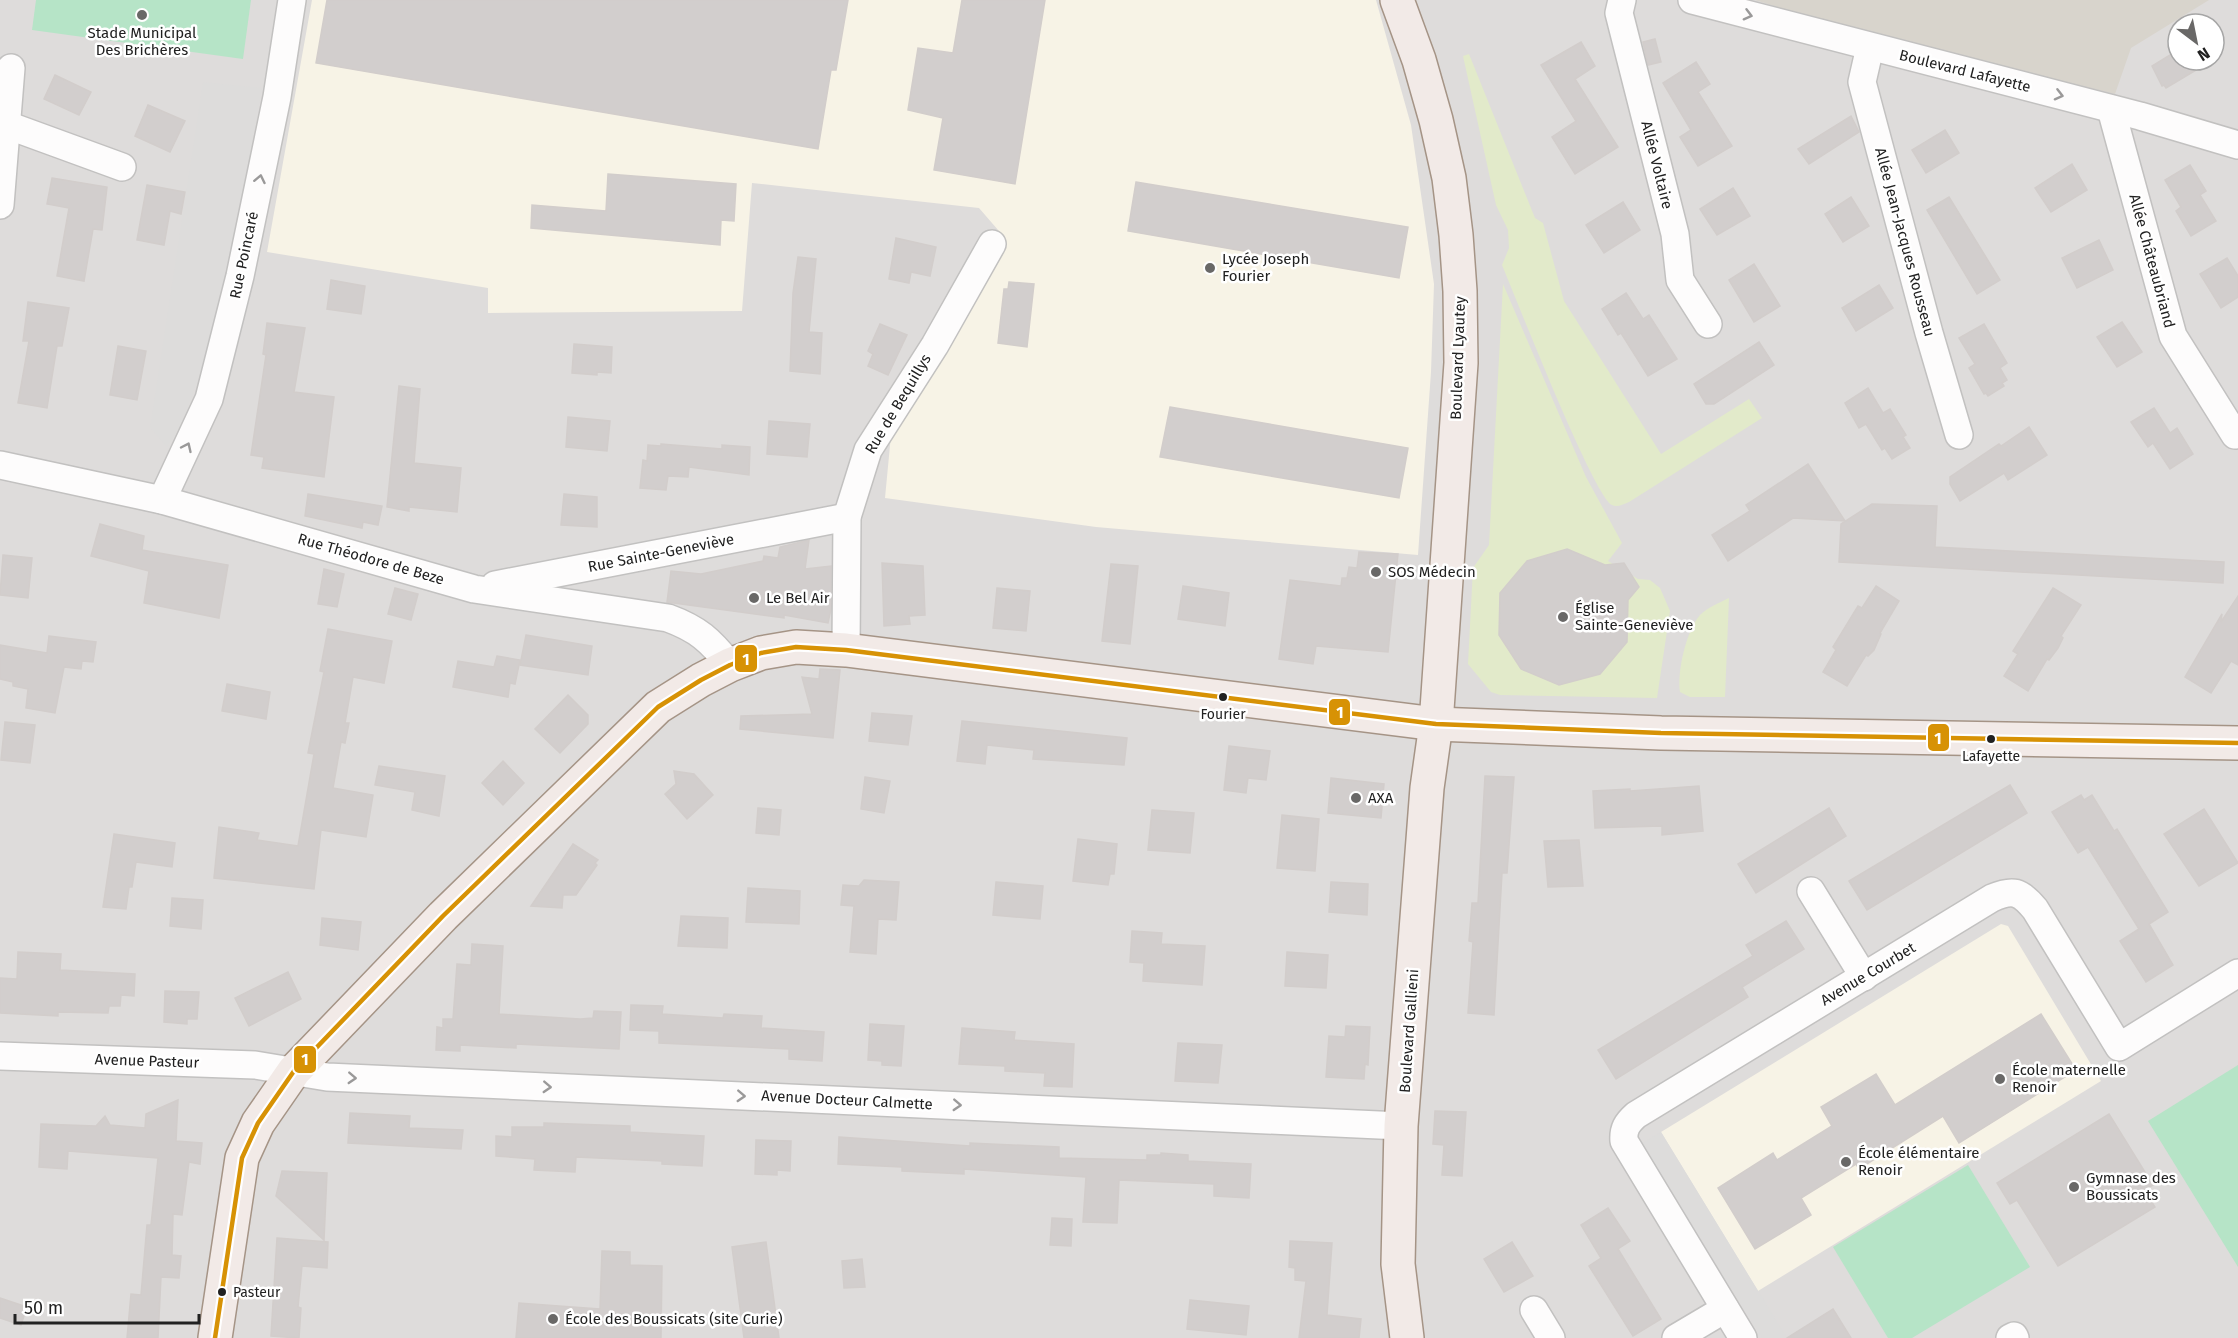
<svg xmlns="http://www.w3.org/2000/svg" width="2238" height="1338" font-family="'Fira Sans',sans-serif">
<rect width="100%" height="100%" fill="#efecea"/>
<!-- residential -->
<path fill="#dedcdb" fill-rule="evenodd" d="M0 0H2238V1338H0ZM2178 24H2214V60H2178Z"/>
<!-- education -->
<g fill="#f7f3e6">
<polygon points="312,0 1376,0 1411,125 1434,284 1431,372 1418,555 1096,527 885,498 891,435 1005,238 979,208 752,183 742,311 488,313 488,288 267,252"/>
<polygon points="2001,924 2008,926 2101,1081 1758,1291 1661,1132"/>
</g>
<!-- religious -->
<g fill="#dddcdb">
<polygon points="203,82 262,88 236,236 204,362 183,421 167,447 150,428"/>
<polygon points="1661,1132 1787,1338 1762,1338 1641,1144"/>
</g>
<!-- construction -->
<polygon fill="#d8d4cc" points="1755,0 2209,0 2131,48 2115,94 1854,31"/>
<!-- grass -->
<g fill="#e2eaca">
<path d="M1469 54 1535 218 1543 223 1564 301 1661 454 1749 399 1762 418 1629 502C1624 504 1617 508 1612 505 1593 495 1516 298 1502 265L1509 248 1508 230 1496 205 1463 56Z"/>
<polygon points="1503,284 1586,477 1622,543 1608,561 1638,579 1650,580 1660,588 1670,611 1657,698 1500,695 1491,692 1468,664 1473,568 1489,545"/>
<path d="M1729 598 1725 697H1690L1680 692C1677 672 1686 631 1700 615 1708 607 1719 603 1729 598Z"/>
</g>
<!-- pitch -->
<g fill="#b6e4c7">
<polygon points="36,0 251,0 243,59 32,30"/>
<polygon points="2238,1065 2238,1267 2148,1121"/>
<polygon points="1968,1165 2030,1267 1912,1338 1888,1338 1833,1247"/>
</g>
<!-- building -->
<g fill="#d2cecd" stroke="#d2cdcb" stroke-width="1.5">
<polygon points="327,0 848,0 836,70 831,70 818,149 316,63"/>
<polygon points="962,0 1045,0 1015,184 934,170 943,118 908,110 918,48 953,53"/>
<polygon points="1655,39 1661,62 1648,65 1643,42"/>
<polygon points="1581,42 1595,66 1575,79 1618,147 1575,174 1552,137 1576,121 1541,65"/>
<polygon points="2178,50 2178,60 2213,60 2166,88 2164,85 2162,86 2152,66"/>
<polygon points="1696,62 1710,84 1698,92 1732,146 1698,166 1680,137 1691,130 1663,83"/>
<polygon points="55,75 91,92 79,115 44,99"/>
<polygon points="148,105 185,121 170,152 135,136"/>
<polygon points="1851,116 1859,132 1809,164 1798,149"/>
<polygon points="1945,130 1959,153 1926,173 1912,150"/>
<polygon points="2072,164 2087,190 2051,212 2035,188"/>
<polygon points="2190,165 2206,191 2200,195 2216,221 2191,236 2176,211 2181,207 2165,180"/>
<polygon points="608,174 736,184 734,221 721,220 720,245 531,228 532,205 606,211"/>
<polygon points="52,178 107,187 102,230 93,229 84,281 57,276 69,208 47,204"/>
<polygon points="1136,182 1408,227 1399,278 1128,231"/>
<polygon points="147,185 185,192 181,214 170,211 164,245 137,240"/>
<polygon points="1733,188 1750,216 1717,235 1700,209"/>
<polygon points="1851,197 1869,226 1843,242 1825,214"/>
<polygon points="1949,197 2000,280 1977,294 1927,210"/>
<polygon points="1623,202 1640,230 1604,253 1586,225"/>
<polygon points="896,238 936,247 930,276 911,272 909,283 889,279"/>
<polygon points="2099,240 2113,270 2077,288 2062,258"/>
<polygon points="798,257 816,259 809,332 822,333 820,374 790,371 793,293"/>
<polygon points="2227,258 2238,276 2238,297 2221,308 2200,274"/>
<polygon points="1754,264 1780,306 1754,322 1729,280"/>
<polygon points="331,280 365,286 361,314 327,309"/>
<polygon points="1009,282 1034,284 1027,347 998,343 1004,289 1008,289"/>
<polygon points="1879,285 1893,308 1856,331 1842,308"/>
<polygon points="1626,293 1643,319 1649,315 1677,359 1648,376 1621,333 1618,335 1602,309"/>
<polygon points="28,302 69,308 62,346 57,346 47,408 18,403 29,341 23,341"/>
<polygon points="2122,322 2142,352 2117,367 2097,337"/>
<polygon points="267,323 305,328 294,392 334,397 324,477 262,468 264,457 251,455 266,355 263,354"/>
<polygon points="880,324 907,335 888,375 868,366 873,354 868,351"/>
<polygon points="1984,324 2007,363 2000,368 2007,380 2002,383 2004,386 1988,396 1986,393 1984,394 1969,368 1975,364 1959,338"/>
<polygon points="1759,342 1774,365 1714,404 1706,404 1694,384"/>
<polygon points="574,344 612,347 611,373 597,372 597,375 572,373"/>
<polygon points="118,346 146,351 137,400 110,395"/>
<polygon points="399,386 420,389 414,463 461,468 457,512 409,507 409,511 387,507"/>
<polygon points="1868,388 1883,413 1890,409 1906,435 1903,437 1910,448 1892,459 1885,448 1882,450 1866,424 1859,428 1845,403"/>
<polygon points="1170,407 1408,448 1399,498 1160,457"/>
<polygon points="2154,408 2170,433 2177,428 2193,454 2170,469 2153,443 2148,447 2131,422"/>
<polygon points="568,417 610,421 607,451 566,447"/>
<polygon points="769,421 810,424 807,457 767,454"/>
<polygon points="2029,427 2047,455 2008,480 2004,473 1960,501 1950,484 1950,477 1999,444 2001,446"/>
<polygon points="661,444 722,449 722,445 750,447 749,475 689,467 688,477 668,476 666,490 640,488 643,460 647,461 648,445 661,446"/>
<polygon points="1808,464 1845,521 1793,518 1728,561 1712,535 1750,511 1746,505"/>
<polygon points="308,494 382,506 378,525 363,522 362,528 305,516"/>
<polygon points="564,494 597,497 597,527 561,525"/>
<polygon points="1872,504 1937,506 1935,547 2224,562 2223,583 1839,562 1841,524"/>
<polygon points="100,524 144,536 142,550 228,565 219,618 144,603 149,571 91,556"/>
<polygon points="809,540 805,569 831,566 831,609 828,623 784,615 784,618 667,602 671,571 701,574 763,561 764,556 778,558 780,547"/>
<polygon points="1567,549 1605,565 1624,563 1639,587 1628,600 1627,642 1600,674 1559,685 1521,669 1499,635 1500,593 1527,561"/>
<polygon points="1359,552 1398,554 1388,652 1316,646 1313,664 1279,659 1290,580 1341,586 1342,578 1347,578 1349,567 1357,568"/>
<polygon points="3,555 32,558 28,598 0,595"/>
<polygon points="882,563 923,566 925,615 909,616 910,624 884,626"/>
<polygon points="1111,564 1138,566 1130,644 1102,641"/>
<polygon points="324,569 344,574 337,607 318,604"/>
<polygon points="1183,586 1229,593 1225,626 1178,619"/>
<polygon points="1876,586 1899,601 1880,633 1881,634 1874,650 1868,656 1866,655 1847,686 1823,672 1836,650 1833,647 1858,606 1862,608"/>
<polygon points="395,588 418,594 411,620 388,614"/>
<polygon points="997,588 1030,591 1026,631 993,628"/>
<polygon points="2053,588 2081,605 2061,636 2063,638 2058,648 2049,660 2047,659 2028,691 2004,676 2018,654 2013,651"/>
<polygon points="2238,596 2238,665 2231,661 2211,693 2185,677 2222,614 2221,622"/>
<polygon points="328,629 392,641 384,683 353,677 345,723 349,723 345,743 341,742 333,788 373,795 366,837 321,830 314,889 214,878 219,827 259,833 257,840 298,846 314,754 308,753 324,672 320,671"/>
<polygon points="526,635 592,646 588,675 520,665"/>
<polygon points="49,636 96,642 93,662 82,661 81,669 64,667 55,713 26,708 28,689 13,686 13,682 0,679 0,645 47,653"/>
<polygon points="497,656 520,660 515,684 510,683 508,697 453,687 458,661 494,667"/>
<polygon points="820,669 840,670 833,738 740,729 741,716 812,714 802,677 819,679"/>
<polygon points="227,684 270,692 266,719 222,711"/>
<polygon points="568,695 588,715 588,724 560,753 535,729"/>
<polygon points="872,713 912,716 908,745 869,741"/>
<polygon points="962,721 1127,738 1124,765 1033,759 1034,750 987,745 985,764 957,761"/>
<polygon points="5,722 35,725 30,763 1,760"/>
<polygon points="1229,746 1270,751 1266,780 1248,778 1246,793 1224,790"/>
<polygon points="503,761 524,783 503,805 482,783"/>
<polygon points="379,766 445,776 439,816 412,810 415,792 375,785"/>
<polygon points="674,771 694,774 713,795 687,819 665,794 676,784"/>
<polygon points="1485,776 1514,777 1507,873 1502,873 1494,1015 1468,1013 1473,942 1469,941 1472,903 1478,903"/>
<polygon points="865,777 890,781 884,813 861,809"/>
<polygon points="1331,778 1384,784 1381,818 1328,813"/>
<polygon points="2010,785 2027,813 1867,910 1849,881"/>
<polygon points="1699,786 1703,831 1662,835 1662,826 1595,828 1593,791 1630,789 1630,791"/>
<polygon points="2081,795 2084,800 2092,795 2114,831 2117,829 2168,912 2149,924 2173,965 2146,982 2120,941 2139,929 2088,847 2078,853 2052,812"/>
<polygon points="758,808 781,810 779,835 756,833"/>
<polygon points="1829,808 1846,836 1756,893 1738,864"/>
<polygon points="2204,809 2238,863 2199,886 2164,834"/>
<polygon points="1152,810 1194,813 1190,853 1148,850"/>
<polygon points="1282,815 1319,819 1315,871 1277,868"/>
<polygon points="114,834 175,843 172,867 136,862 132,887 129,887 126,909 103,907"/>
<polygon points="1078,839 1117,844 1114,874 1110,874 1108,885 1073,881"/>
<polygon points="1579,840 1583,886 1548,887 1544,841"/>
<polygon points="573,844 598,860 595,863 597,865 576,895 563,895 562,908 531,906"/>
<polygon points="864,880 899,882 896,920 878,919 876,954 850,952 854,906 841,905 843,885 859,886"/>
<polygon points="996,882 1043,886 1040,919 993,915"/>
<polygon points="1331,882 1368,884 1367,915 1329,912"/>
<polygon points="748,888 800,891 799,924 746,922"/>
<polygon points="172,898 203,900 201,929 170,926"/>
<polygon points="681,916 728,918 727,948 678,946"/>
<polygon points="322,918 361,922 358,950 320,945"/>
<polygon points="1786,921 1804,949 1742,987 1748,997 1616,1079 1598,1050 1753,956 1746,945"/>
<polygon points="1132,931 1162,933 1161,944 1205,946 1202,985 1143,981 1144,963 1130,962"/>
<polygon points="472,944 503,946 499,1014 580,1019 593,1018 594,1011 621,1012 619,1049 516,1044 516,1048 460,1045 460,1051 436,1050 437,1027 443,1028 443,1019 453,1019 457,964 471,965"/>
<polygon points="18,952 61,954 60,970 135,974 134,996 121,995 120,1006 109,1006 108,1013 58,1012 58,1016 0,1013 0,978 17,979"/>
<polygon points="1287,952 1328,955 1326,988 1285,986"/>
<polygon points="288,972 301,999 249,1026 235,998"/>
<polygon points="165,991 199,992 197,1019 187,1019 187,1024 164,1022"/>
<polygon points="631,1005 663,1006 662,1014 723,1018 724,1014 762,1016 761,1028 824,1032 822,1061 789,1059 789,1049 659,1043 659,1031 630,1030"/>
<polygon points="2041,1014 2076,1070 1959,1143 1943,1116 1859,1169 1856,1164 1801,1198 1811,1215 1755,1249 1718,1188 1773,1153 1777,1160 1832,1126 1821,1107 1876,1074 1895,1105"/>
<polygon points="870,1024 904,1026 901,1066 882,1065 882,1061 868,1060"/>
<polygon points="1346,1026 1370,1027 1368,1065 1365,1064 1364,1079 1326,1077 1329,1036 1345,1037"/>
<polygon points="962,1028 1015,1032 1014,1040 1074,1044 1072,1087 1044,1086 1045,1073 1005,1071 1005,1066 959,1064"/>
<polygon points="1178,1043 1222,1045 1218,1083 1175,1081"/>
<polygon points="178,1100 176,1141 202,1143 200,1164 189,1162 182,1215 173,1214 172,1255 181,1256 179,1278 161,1277 158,1338 127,1338 131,1294 141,1295 147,1225 151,1225 158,1158 68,1151 67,1169 39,1167 41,1124 96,1126 105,1116 110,1125 145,1128 146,1114"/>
<polygon points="1435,1111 1466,1112 1462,1176 1442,1175 1444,1145 1433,1144"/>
<polygon points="350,1113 410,1116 409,1128 463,1130 461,1149 348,1143"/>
<polygon points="2109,1114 2153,1185 2144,1190 2155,1207 2058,1266 2017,1200 2010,1204 1997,1183"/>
<polygon points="544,1123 630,1126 630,1132 704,1136 702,1166 662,1164 662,1161 576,1157 575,1172 534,1170 535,1159 496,1156 496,1136 512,1137 512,1127 544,1127"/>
<polygon points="839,1137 970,1146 970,1143 1059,1147 1059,1158 1147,1160 1147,1155 1161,1155 1161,1153 1188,1155 1188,1161 1251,1164 1249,1198 1214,1196 1214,1184 1119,1180 1117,1223 1083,1222 1086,1177 964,1169 964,1174 902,1171 902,1167 838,1164"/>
<polygon points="756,1140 791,1141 790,1171 777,1170 777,1175 755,1174"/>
<polygon points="282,1171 327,1173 324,1240 276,1196"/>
<polygon points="1608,1208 1630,1241 1618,1249 1661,1319 1633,1336 1589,1266 1601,1258 1581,1225"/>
<polygon points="1052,1218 1072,1219 1071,1246 1050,1245"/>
<polygon points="277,1238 328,1242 327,1268 302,1266 298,1307 301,1308 299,1338 271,1336"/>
<polygon points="1290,1241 1332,1243 1327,1315 1361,1319 1359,1338 1299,1338 1306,1281 1295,1280 1295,1268 1289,1267"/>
<polygon points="766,1242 779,1338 744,1338 732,1247"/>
<polygon points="1512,1242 1533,1276 1504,1292 1484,1259"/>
<polygon points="602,1251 630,1252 630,1265 662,1266 661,1338 516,1338 519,1303 600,1309"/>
<polygon points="862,1259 865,1287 844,1288 842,1261"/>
<polygon points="0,1298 27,1307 21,1325 0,1318"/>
<polygon points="1190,1300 1249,1306 1246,1335 1187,1329"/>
<polygon points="1833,1309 1851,1338 1787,1338"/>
</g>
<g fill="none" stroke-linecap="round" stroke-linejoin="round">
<!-- minor casing -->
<g stroke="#c2c1c0" stroke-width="30">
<g id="minor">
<polyline points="1622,0 1619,13 1675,234 1680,280 1708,324"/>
<polyline points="1692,0 2140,116 2238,145"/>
<polyline points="1870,47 1862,82 1929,333 1959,435"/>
<polyline points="2111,109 2173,336 2235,435"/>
<polyline points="7,125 122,167"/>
<polyline points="0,205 11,68"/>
<path d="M0 465 162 500 474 589 668 618C698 629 710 640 730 665"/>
<polyline points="162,500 209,399 240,276 277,97 292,0"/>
<polyline points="495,585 847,517"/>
<polyline points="846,650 847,517 868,450 935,345 992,244"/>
<polyline points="1811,891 1864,977"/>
<polyline points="0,1056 255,1065 327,1077 1401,1126"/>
<polyline points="1534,1310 1551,1338"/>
<polyline points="1676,1338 1725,1309"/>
<path d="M1743 1338 1624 1141C1623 1129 1627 1123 1636 1115L1992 898C2013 889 2020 891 2035 909L2119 1047 2238 973"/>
<polyline points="2010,1338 2014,1336 2015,1338"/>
</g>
</g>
<!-- major casing -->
<g stroke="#a59486" stroke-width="36">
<g id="major">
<polyline points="1397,0 1419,60 1436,120 1449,178 1456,235 1460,291 1461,363 1436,724 1427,788 1401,1126 1398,1264 1407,1338"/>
<polyline points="215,1338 242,1158 258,1123 294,1071 443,916 658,707 701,680 730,665 761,653 796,647 846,650 1436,724 1661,733 2238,743"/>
</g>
</g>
<!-- minor -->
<use href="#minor" stroke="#fdfcfc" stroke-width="27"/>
<!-- major -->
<use href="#major" stroke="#f2eae7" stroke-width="33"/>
<!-- bus-1 casing -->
<g stroke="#fff" stroke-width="9">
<polyline id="bus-1" points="215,1338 242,1158 258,1123 294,1071 443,916 658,707 701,680 730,665 761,653 796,647 846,650 1436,724 1661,733 2238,743"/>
</g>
<!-- bus-1 -->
<use href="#bus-1" stroke="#d79205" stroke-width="4.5"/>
</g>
<!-- one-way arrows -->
<defs><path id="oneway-chevron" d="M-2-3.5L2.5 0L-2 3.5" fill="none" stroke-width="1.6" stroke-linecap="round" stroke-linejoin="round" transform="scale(1.5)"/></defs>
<g stroke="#9a9999">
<use href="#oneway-chevron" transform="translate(1748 15) rotate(15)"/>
<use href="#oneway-chevron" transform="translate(2059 95) rotate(14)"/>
<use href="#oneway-chevron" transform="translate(260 179) rotate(-78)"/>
<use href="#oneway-chevron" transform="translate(187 447) rotate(-65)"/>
<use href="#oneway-chevron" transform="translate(352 1078) rotate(3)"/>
<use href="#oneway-chevron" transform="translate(547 1087) rotate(3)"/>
<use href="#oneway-chevron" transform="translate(741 1096) rotate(3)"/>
<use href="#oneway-chevron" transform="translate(957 1105) rotate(3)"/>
</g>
<!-- markers -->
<g fill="#696867" stroke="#fff" stroke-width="2">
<circle cx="142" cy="15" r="6"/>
<circle cx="1210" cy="268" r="6"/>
<circle cx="1376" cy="572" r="6"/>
<circle cx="754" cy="598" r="6"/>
<circle cx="1563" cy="617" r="6"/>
<circle cx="1356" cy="798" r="6"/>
<circle cx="2000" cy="1079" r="6"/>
<circle cx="1846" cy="1162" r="6"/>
<circle cx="2074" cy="1187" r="6"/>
<circle cx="553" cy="1319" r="6"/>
</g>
<g fill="#212121" stroke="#fff" stroke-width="2">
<circle cx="1223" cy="697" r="5"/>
<circle cx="1991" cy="739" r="5"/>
<circle cx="222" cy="1292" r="5"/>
</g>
<g text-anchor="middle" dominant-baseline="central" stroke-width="5" stroke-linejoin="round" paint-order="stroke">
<!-- bus labels -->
<g font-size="14" fill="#212121" stroke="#fff">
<text x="1223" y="714">Fourier</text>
<text x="1991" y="756">Lafayette</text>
<text x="233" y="1292" text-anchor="start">Pasteur</text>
</g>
<!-- poi labels -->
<g font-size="15" fill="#212121" stroke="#fff" text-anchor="start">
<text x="142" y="33" text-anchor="middle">Stade Municipal<tspan x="142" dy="17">Des Brichères</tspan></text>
<text x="1222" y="259">Lycée Joseph<tspan x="1222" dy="17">Fourier</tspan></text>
<text x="1388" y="572">SOS Médecin</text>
<text x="766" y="598">Le Bel Air</text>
<text x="1575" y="608">Église<tspan x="1575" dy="17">Sainte-Geneviève</tspan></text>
<text x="1368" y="798">AXA</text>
<text x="2012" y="1070">École maternelle<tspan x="2012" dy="17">Renoir</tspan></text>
<text x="1858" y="1153">École élémentaire<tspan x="1858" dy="17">Renoir</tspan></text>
<text x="2086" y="1178">Gymnase des<tspan x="2086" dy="17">Boussicats</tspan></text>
<text x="565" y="1319">École des Boussicats (site Curie)</text>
</g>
<!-- street labels -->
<g font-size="15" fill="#212121" stroke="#fff">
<text transform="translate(1965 71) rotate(14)">Boulevard Lafayette</text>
<text transform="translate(1657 165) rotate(76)">Allée Voltaire</text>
<text transform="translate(1905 242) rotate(75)">Allée Jean-Jacques Rousseau</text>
<text transform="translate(244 255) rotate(-78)">Rue Poincaré</text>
<text transform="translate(2152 261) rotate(75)">Allée Châteaubriand</text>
<text transform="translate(1458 358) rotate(-88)">Boulevard Lyautey</text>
<text transform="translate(898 404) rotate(-59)">Rue de Bequillys</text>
<text transform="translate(661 553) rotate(-11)">Rue Sainte-Geneviève</text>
<text transform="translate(371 559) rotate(16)">Rue Théodore de Beze</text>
<text transform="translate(1868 974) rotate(-31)">Avenue Courbet</text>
<text transform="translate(1409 1031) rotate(-86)">Boulevard Gallieni</text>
<text transform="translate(147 1061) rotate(2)">Avenue Pasteur</text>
<text transform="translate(847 1100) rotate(3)">Avenue Docteur Calmette</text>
</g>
</g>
<g stroke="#fff" stroke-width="2">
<rect x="734" y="644" width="24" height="29" rx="6" fill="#d79205"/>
<rect x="1328" y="698" width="23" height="28" rx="6" fill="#d79205"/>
<rect x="1927" y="723" width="23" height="29" rx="6" fill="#d79205"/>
<rect x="293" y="1045" width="24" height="29" rx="6" fill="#d79205"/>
</g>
<g font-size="16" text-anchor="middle" font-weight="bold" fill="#fff">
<text x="746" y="665">1</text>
<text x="1340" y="718">1</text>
<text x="1938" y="744">1</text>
<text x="305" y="1065">1</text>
</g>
<!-- north arrow -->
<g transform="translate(2196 42) rotate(148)"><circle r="28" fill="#ffffff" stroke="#a6a6a6" stroke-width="1.5"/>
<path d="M0-4.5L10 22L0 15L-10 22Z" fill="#696867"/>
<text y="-9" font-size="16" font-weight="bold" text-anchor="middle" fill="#212121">N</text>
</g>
<!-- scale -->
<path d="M15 1314v9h184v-9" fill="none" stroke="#212121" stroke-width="3"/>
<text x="24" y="1314" font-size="18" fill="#212121" stroke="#ffffff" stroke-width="4.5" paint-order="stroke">50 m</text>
</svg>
